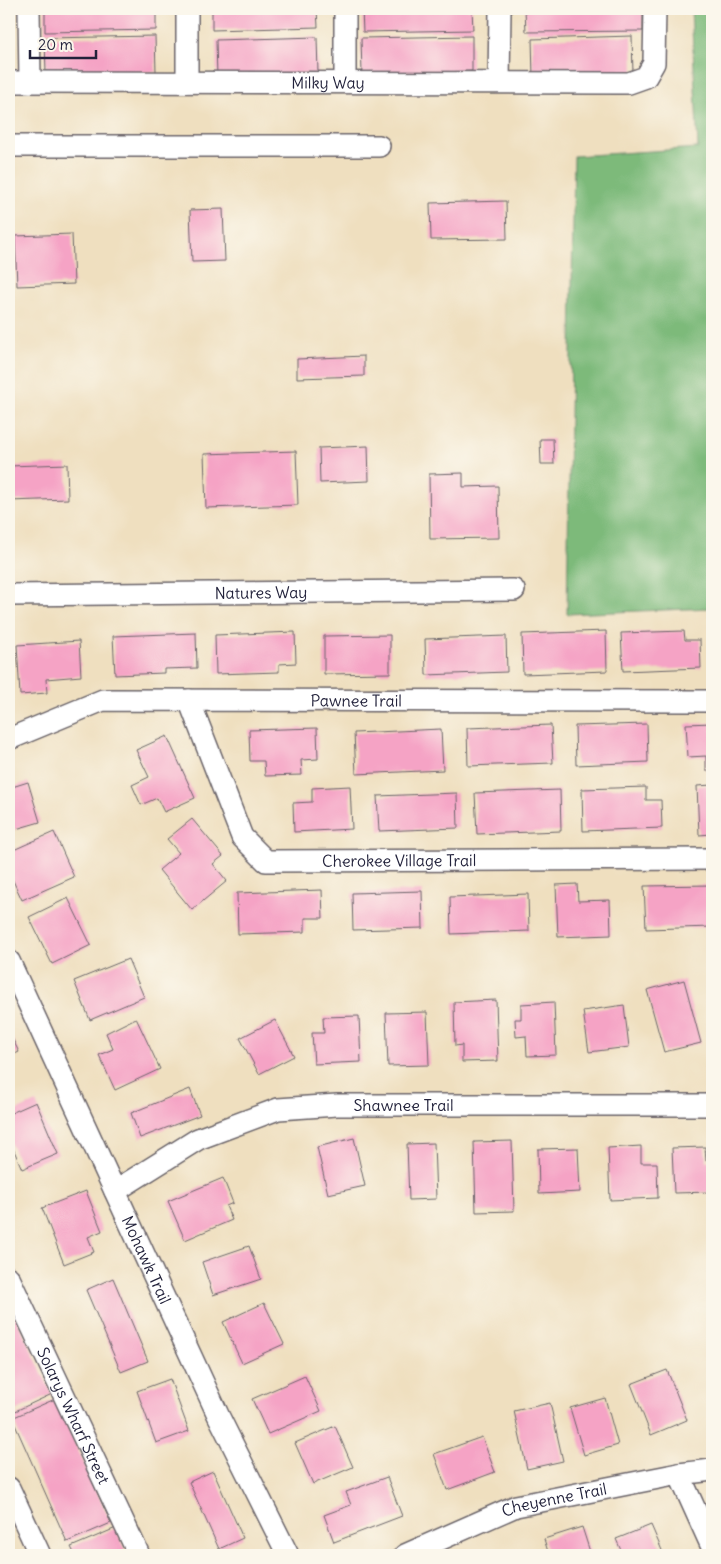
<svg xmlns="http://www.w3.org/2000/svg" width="721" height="1564" font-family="Delius,sans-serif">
<rect width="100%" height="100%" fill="#fbf7ec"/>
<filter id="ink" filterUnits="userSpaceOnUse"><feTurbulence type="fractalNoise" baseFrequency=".02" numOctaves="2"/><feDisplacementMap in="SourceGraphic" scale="10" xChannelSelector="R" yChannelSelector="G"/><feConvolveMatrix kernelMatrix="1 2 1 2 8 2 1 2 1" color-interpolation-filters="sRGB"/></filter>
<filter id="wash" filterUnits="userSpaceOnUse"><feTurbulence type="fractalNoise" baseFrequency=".0096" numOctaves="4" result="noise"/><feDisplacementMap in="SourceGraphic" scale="20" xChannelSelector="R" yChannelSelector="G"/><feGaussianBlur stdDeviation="1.12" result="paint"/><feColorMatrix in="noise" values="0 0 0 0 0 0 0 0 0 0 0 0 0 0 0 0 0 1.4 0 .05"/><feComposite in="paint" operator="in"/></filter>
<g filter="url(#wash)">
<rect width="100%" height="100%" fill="#efdfbf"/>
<!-- forest -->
<polygon fill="#7dba7a" stroke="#506e5a" points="691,9 712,9 712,608 567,614 574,156 698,148"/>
<g id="blocks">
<!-- building -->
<g fill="#f5a3c5">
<polygon points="45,9 156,9 156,30 45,32"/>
<polygon points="212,9 317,9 318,27 212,30"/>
<polygon points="362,9 472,9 473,30 363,32"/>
<polygon points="525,9 643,9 643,31 526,32"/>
<polygon points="155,36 156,72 46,74 45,38"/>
<polygon points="472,36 472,71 362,74 361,38"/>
<polygon points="632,36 633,74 533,77 532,39"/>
<polygon points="317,37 318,74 217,77 216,40"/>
<polygon points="506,201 507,239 431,240 430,203"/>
<polygon points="223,209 225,261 192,262 190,210"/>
<polygon points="72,234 74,284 17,286 15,236"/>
<polygon points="364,356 364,376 297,378 297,359"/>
<polygon points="540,439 553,439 554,464 541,464"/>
<polygon points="368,446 369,481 320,483 319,448"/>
<polygon points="296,451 298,505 206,508 204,454"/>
<polygon points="67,464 68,499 9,501 9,466"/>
<polygon points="463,473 463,487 498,486 499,538 430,539 429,474"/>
<polygon points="606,631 607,671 523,674 522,634"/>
<polygon points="684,631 685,640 700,640 701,668 623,671 621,633"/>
<polygon points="295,632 296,663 279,664 279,672 216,674 215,635"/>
<polygon points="196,633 197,668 164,669 164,673 115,675 113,636"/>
<polygon points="390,635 390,673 324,674 324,636"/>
<polygon points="506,636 507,672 426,675 425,639"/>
<polygon points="79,641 81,676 46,679 47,693 20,695 17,645"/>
<polygon points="712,723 712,771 706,771 706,756 688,757 686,724"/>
<polygon points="647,724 648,762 576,765 575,726"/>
<polygon points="551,725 553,763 468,766 467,728"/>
<polygon points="317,728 318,759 301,760 302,775 265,776 264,761 250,761 249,730"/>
<polygon points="441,729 443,770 356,774 354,733"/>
<polygon points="167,736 195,798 164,812 157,798 141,805 132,785 149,777 136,750"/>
<polygon points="28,782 40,822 9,831 9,788"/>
<polygon points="712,785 712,834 699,835 697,786"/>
<polygon points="350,786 352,829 294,832 293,803 312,802 312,788"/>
<polygon points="646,787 646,800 661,800 662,828 583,831 582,789"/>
<polygon points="560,790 561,831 477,834 475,793"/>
<polygon points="457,793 458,828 379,831 377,796"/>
<polygon points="192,819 223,856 213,864 227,881 192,910 159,870 179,853 167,839"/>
<polygon points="54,832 74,877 22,900 9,872 9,852"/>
<polygon points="577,884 578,901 610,900 611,935 558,937 556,885"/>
<polygon points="712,885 712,927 646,929 644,886"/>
<polygon points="322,890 323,918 305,918 305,932 238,934 237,893"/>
<polygon points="422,891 423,928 353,930 352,893"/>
<polygon points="528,894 529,931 451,934 450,897"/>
<polygon points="68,898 91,945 52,964 29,917"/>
<polygon points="128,959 144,997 90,1020 74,981"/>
<polygon points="684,980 701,1043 664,1052 647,990"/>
<polygon points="496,1000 498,1061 462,1062 462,1045 455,1046 454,1002"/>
<polygon points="554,1002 556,1055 527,1056 526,1036 516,1037 515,1019 521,1019 521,1004"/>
<polygon points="624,1005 629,1047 589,1052 583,1011"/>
<polygon points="427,1012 429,1065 388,1066 386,1013"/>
<polygon points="359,1016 361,1062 314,1064 312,1033 324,1033 323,1017"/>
<polygon points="136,1018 160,1069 115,1090 99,1055 113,1049 106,1033"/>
<polygon points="275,1020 294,1056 259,1074 240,1038"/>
<polygon points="9,1032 19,1052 9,1057"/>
<polygon points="190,1089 200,1115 140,1138 131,1113"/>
<polygon points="36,1102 58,1154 22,1169 9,1139 9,1114"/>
<polygon points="354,1138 365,1186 328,1194 317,1147"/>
<polygon points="512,1141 514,1211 476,1212 474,1142"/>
<polygon points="434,1143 436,1199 409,1200 407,1144"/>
<polygon points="641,1146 641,1163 657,1163 658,1198 610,1200 608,1148"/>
<polygon points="705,1147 706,1161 712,1160 712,1192 674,1193 672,1148"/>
<polygon points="578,1148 580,1192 539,1194 538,1149"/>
<polygon points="223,1178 233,1203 226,1206 232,1220 185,1240 168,1201"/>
<polygon points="86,1191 102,1231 88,1237 94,1252 64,1264 42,1208"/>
<polygon points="249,1246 261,1279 213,1295 202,1262"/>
<polygon points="113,1278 148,1361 121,1372 86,1290"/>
<polygon points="264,1303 284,1344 242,1363 223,1322"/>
<polygon points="12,1309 52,1394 9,1414 9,1310"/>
<polygon points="667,1370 687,1420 651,1435 631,1384"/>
<polygon points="305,1376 321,1411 268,1434 252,1399"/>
<polygon points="170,1379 189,1431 156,1443 137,1391"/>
<polygon points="605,1398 618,1445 584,1455 570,1408"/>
<polygon points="55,1399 111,1523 67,1542 12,1418"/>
<polygon points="550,1403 563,1461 527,1469 514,1411"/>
<polygon points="335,1426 353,1467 313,1484 295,1443"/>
<polygon points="482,1437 495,1472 447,1490 434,1454"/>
<polygon points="213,1471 243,1538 219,1549 189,1482"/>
<polygon points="387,1477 402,1516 334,1542 324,1515 351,1505 346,1492"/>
<polygon points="651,1525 664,1555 623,1555 616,1539"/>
<polygon points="582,1527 591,1555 549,1555 544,1539"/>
<polygon points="116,1528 127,1555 75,1555 71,1547"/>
</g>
</g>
</g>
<g filter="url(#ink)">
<use href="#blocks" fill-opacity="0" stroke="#6a6469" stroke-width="1"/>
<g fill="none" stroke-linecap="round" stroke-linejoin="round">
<!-- minor casing -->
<g stroke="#6a6469" stroke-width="24">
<g id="minor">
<polyline points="29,9 30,82"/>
<polyline points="187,9 187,82"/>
<polyline points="345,9 345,81"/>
<path id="s1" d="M9 82 629 83 646 77 654 63 655 9"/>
<polyline points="499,82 500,9"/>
<polyline points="9,146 379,146"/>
<path id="s2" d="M9 595 514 590"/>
<path id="s3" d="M189 700 242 837 266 861 712 859"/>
<path id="s4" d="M9 739 103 700 712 701"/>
<path id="s5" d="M9 961 219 1417 288 1555"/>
<path id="s6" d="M115 1191 198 1139 278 1109 337 1105H712"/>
<path id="s7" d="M9 1278 139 1555"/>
<polyline points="679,1474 712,1547"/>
<polyline points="9,1488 40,1555"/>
<path id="s8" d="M405 1555 516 1506 679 1474 712 1470"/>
</g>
</g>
<!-- minor -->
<use href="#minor" stroke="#fff" stroke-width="21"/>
</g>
</g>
<g text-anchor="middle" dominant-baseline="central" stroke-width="5" stroke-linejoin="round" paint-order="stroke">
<!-- street labels -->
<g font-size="16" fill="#22223b" stroke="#fbf7ec">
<text stroke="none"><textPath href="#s1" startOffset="319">Milky Way</textPath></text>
<text stroke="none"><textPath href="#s2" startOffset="252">Natures Way</textPath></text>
<text stroke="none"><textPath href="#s4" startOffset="355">Pawnee Trail</textPath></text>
<text stroke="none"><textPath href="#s3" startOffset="314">Cherokee Village Trail</textPath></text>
<text stroke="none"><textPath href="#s6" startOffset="309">Shawnee Trail</textPath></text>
<text stroke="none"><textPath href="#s5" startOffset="329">Mohawk Trail</textPath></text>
<text stroke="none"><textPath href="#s7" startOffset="152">Solarys Wharf Street</textPath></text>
<text stroke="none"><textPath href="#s8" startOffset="160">Cheyenne Trail</textPath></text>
</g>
</g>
<!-- margin -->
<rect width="721" height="1564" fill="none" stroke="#fbf7ec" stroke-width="30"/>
<!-- scale -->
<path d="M30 50v8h66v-8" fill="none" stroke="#22223b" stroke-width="2.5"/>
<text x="38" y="50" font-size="15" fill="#22223b" stroke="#fbf7ec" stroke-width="4" paint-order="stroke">20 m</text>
</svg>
